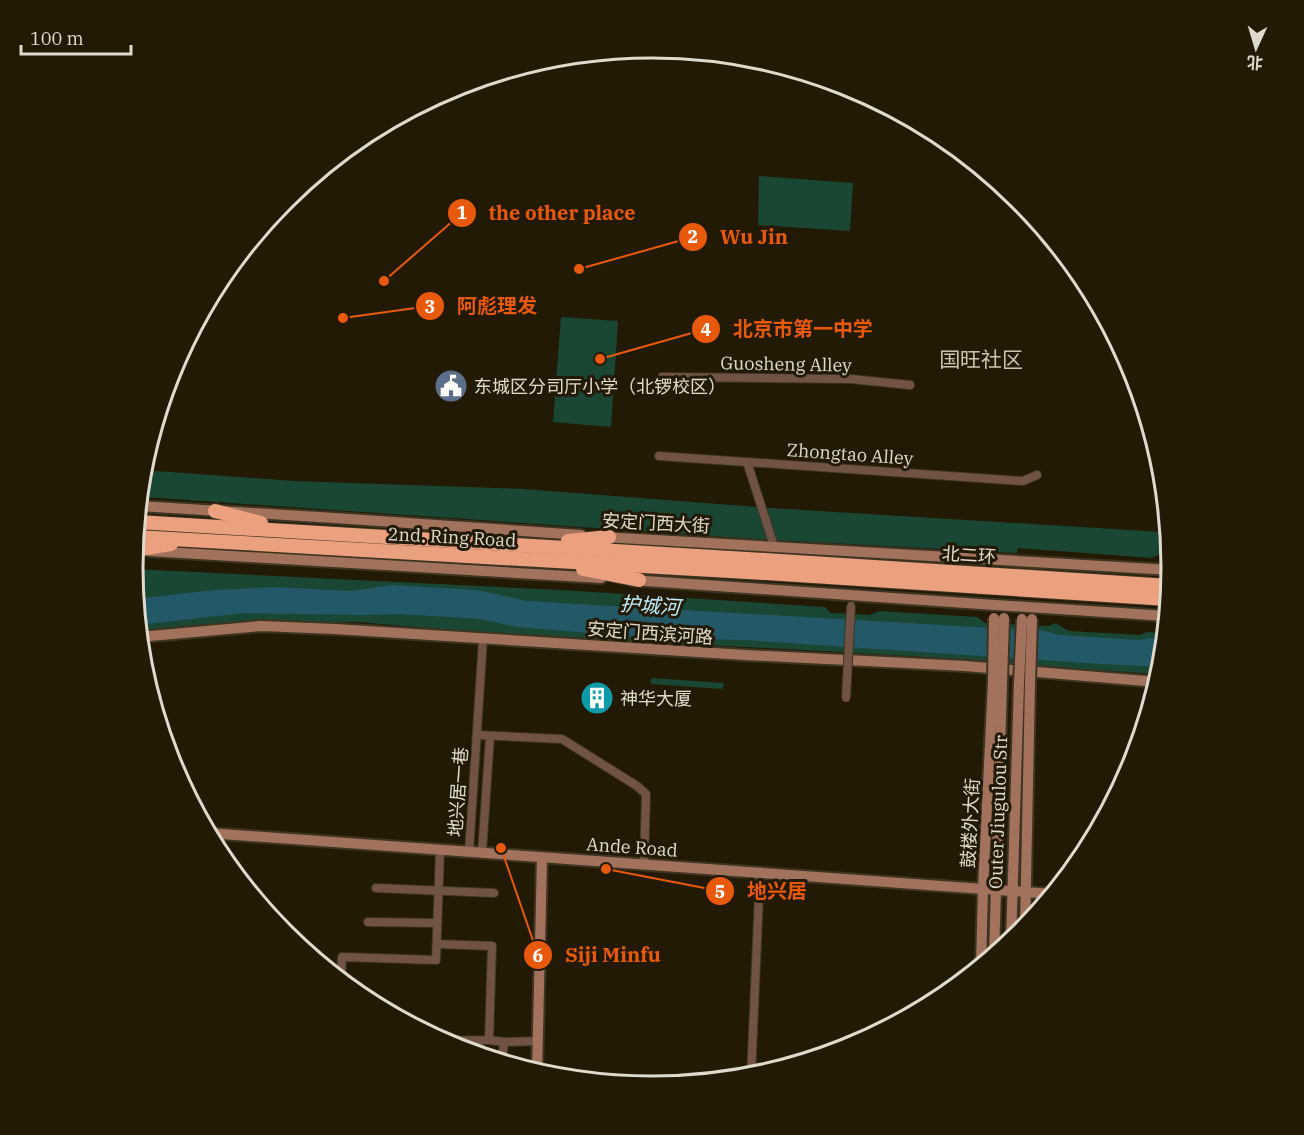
<svg xmlns="http://www.w3.org/2000/svg" width="1304" height="1135" font-family="'IBM Plex Serif','Noto Sans SC',serif">
<rect width="100%" height="100%" fill="#231a06"/>
<!-- green -->
<g fill="#194734">
<polygon points="759,176 853,183 850,231 758,225"/>
<polygon points="561,317 618,321 611,427 553,422"/>
<polygon points="142,470 294,481 523,489 771,508 1162,532 1160,554 1152,558 1018,548 1017,553 756,539 144,497 140,497"/>
<polygon points="133,569 561,590 825,607 831,613 870,615 879,611 977,617 985,623 1049,626 1055,623 1069,631 1139,635 1148,632 1165,633 1160,674 1043,667 975,660 823,651 512,635 358,622 241,622 139,632"/>
<polygon points="652,678 723,683 724,685 722,689 652,684 650,681"/>
</g>
<!-- water -->
<polygon fill="#235867" points="391,585 477,590 527,601 1045,631 1059,635 1139,640 1149,638 1164,639 1162,667 1101,664 745,640 649,638 517,627 480,619 400,614 365,615 244,613 138,625 136,599 214,590 274,587 352,591"/>
<g fill="none" stroke-linecap="round" stroke-linejoin="round">
<!-- street casing -->
<g stroke="#3d3522" stroke-width="10">
<g id="street">
<polyline points="662,377 851,379 910,385"/>
<polyline points="659,456 1023,481 1037,475"/>
<polyline points="747,462 774,546"/>
<polyline points="478,735 562,739 637,786 646,794 644,864"/>
<polyline points="469,852 483,639"/>
<polyline points="482,853 490,736"/>
<polyline points="376,888 494,893"/>
<polyline points="368,922 437,923"/>
<polyline points="437,944 492,946 489,1040 441,1041"/>
<polyline points="341,981 342,957 436,960 440,851"/>
<polyline points="489,1040 504,1042 502,1062"/>
<polyline points="504,1042 538,1041"/>
<polyline points="751,1077 760,873"/>
</g>
</g>
<!-- secondary casing -->
<g stroke="#3d3522" stroke-width="14">
<g id="secondary">
<polyline points="139,506 335,518 581,535"/>
<polyline points="603,537 1171,570"/>
<polyline points="149,551 601,578"/>
<polyline points="631,580 995,605 1167,616"/>
<polyline points="139,637 261,626 335,629 745,655 965,666 1158,682"/>
<polyline points="208,833 1053,894"/>
<polyline points="1025,928 1030,683"/>
<polyline points="1011,942 1019,683"/>
<polyline points="994,956 1002,682"/>
<polyline points="981,966 983,889 993,682"/>
<polyline points="537,1073 542,858"/>
</g>
</g>
<!-- highway casing -->
<g stroke="#3d3522" stroke-width="16">
<g id="highway">
<polyline points="215,511 261,523"/>
<polyline points="137,522 765,560"/>
<polyline points="136,537 766,573"/>
<polyline points="568,541 609,537"/>
<polyline points="134,550 171,544"/>
<polyline points="583,569 639,580"/>
</g>
</g>
<!-- street -->
<use href="#street" stroke="#715346" stroke-width="8"/>
<!-- secondary -->
<use href="#secondary" stroke="#a3725d" stroke-width="10"/>
<!-- highway -->
<use href="#highway" stroke="#eba07f" stroke-width="14"/>
<!-- street-bridge casing -->
<g stroke="#3d3522" stroke-width="10" stroke-linecap="butt">
<polyline id="street-bridge" points="846,698 851,606"/>
</g>
<!-- secondary-bridge casing -->
<g stroke="#3d3522" stroke-width="14" stroke-linecap="butt">
<g id="secondary-bridge">
<polyline points="993,682 994,618"/>
<polyline points="1002,682 1004,618"/>
<polyline points="1019,683 1022,619"/>
<polyline points="1030,683 1032,619"/>
</g>
</g>
<!-- highway-bridge casing -->
<g stroke="#3d3522" stroke-width="16" stroke-linecap="butt">
<g id="highway-bridge">
<polyline points="765,560 1170,586"/>
<polyline points="766,573 1168,599"/>
</g>
</g>
<!-- street-bridge -->
<use href="#street-bridge" stroke="#715346" stroke-width="8"/>
<!-- secondary-bridge -->
<use href="#secondary-bridge" stroke="#a3725d" stroke-width="10"/>
<!-- highway-bridge -->
<use href="#highway-bridge" stroke="#eba07f" stroke-width="14"/>
</g>
<!-- icons -->
<defs>
<g id="civic-disc" transform="scale(1.725)"><circle r="9.5" fill="#5c6f8a" stroke="#231a06"/><path d="M-.6-6.5H3V-4.5H.6V-3L4-1V1h2V6H-6V1h2V-1L-.6-3ZM-1.2 2.5V6h2.4V2.5Z" fill="#fff"/></g>
<g id="building-disc" transform="scale(1.725)"><circle r="9.5" fill="#0f9aa8" stroke="#231a06"/><path d="M-4-6H4V6H1V3H-1V6H-4ZM-2.5-4.3h1.7v1.8h-1.7ZM.8-4.3h1.7v1.8H.8ZM-2.5-1h1.7V.8h-1.7ZM.8-1h1.7V.8H.8Z" fill="#fff"/></g>
</defs>
<g fill-rule="evenodd">
<use href="#civic-disc" x="451" y="386"/>
<use href="#building-disc" x="597" y="698"/>
</g>
<g text-anchor="middle" dominant-baseline="central" stroke-width="6" stroke-linejoin="round" paint-order="stroke">
<!-- street labels -->
<g font-size="18" fill="#e0dacd" stroke="#231a06">
<text transform="translate(786 364) rotate(1)">Guosheng Alley</text>
<text transform="translate(850 454) rotate(4)">Zhongtao Alley</text>
<text transform="translate(656 523) rotate(3)">安定门西大街</text>
<text transform="translate(452 537) rotate(3)">2nd. Ring Road</text>
<text transform="translate(969 555) rotate(4)">北二环</text>
<text transform="translate(650 633) rotate(4)">安定门西滨河路</text>
<text transform="translate(458 792) rotate(-86)">地兴居一巷</text>
<text transform="translate(998 812) rotate(-88)">Outer Jiugulou Str</text>
<text transform="translate(970 823) rotate(-87)">鼓楼外大街</text>
<text transform="translate(632 847) rotate(4)">Ande Road</text>
</g>
<!-- poi labels -->
<g font-size="18" fill="#e0dacd" stroke="#231a06" text-anchor="start">
<text x="474" y="386">东城区分司厅小学（北锣校区）</text>
<text x="620" y="698">神华大厦</text>
</g>
<!-- water labels -->
<g font-size="20" font-style="italic" fill="#bdecfc" stroke="#231a06">
<text transform="translate(650 605) rotate(4)">护城河</text>
</g>
<!-- quarter labels -->
<g font-size="21" fill="#cec2aa" stroke="#231a06">
<text x="981" y="359">国旺社区</text>
</g>
</g>
<!-- crop -->
<path d="M0 0H1304V1135H0ZM143 567a509 509 0 1 1 1018 0a509 509 0 1 1-1018 0Z" fill="#231a06" fill-rule="evenodd"/>
<path fill="none" stroke="#e0dacd" stroke-width="3" d="M143 567a509 509 0 1 1 1018 0a509 509 0 1 1-1018 0Z"/>
<!-- callouts -->
<path fill="none" stroke="#e8590c" stroke-width="2" d="M384 281L462 213M579 269L693 237M343 318L430 306M600 359L706 329M606 869L720 891M501 848L538 955"/>
<g fill="#e8590c" stroke="#231a06" stroke-width="2">
<circle cx="384" cy="281" r="6"/>
<circle cx="579" cy="269" r="6"/>
<circle cx="343" cy="318" r="6"/>
<circle cx="600" cy="359" r="6"/>
<circle cx="606" cy="869" r="6"/>
<circle cx="501" cy="848" r="6"/>
<circle cx="462" cy="213" r="15"/>
<circle cx="693" cy="237" r="15"/>
<circle cx="430" cy="306" r="15"/>
<circle cx="706" cy="329" r="15"/>
<circle cx="720" cy="891" r="15"/>
<circle cx="538" cy="955" r="15"/>
</g>
<g font-size="18" text-anchor="middle" font-weight="bold" fill="#fff">
<text x="462" y="219">1</text>
<text x="693" y="243">2</text>
<text x="430" y="313">3</text>
<text x="706" y="336">4</text>
<text x="720" y="898">5</text>
<text x="538" y="962">6</text>
</g>
<g font-size="20" text-anchor="middle" font-weight="bold" fill="#e8590c" stroke="#231a06" stroke-width="6" stroke-linejoin="round" paint-order="stroke">
<text x="562" y="220">the other place</text>
<text x="754" y="244">Wu Jin</text>
<text x="497" y="313">阿彪理发</text>
<text x="803" y="336">北京市第一中学</text>
<text x="777" y="898">地兴居</text>
<text x="613" y="962">Siji Minfu</text>
</g>
<!-- north arrow -->
<g transform="translate(1256 48) rotate(184)" stroke="#231a06" stroke-width="4.5" paint-order="stroke">
<path d="M0-4.5L10 22L0 15L-10 22Z" fill="#e0dacd"/>
<text y="-9" font-size="16" font-weight="bold" text-anchor="middle" fill="#e0dacd">北</text>
</g>
<!-- scale -->
<path d="M21 45v9h110v-9" fill="none" stroke="#e0dacd" stroke-width="3"/>
<text x="30" y="45" font-size="18" fill="#e0dacd" stroke="#231a06" stroke-width="4.5" paint-order="stroke">100 m</text>
</svg>
